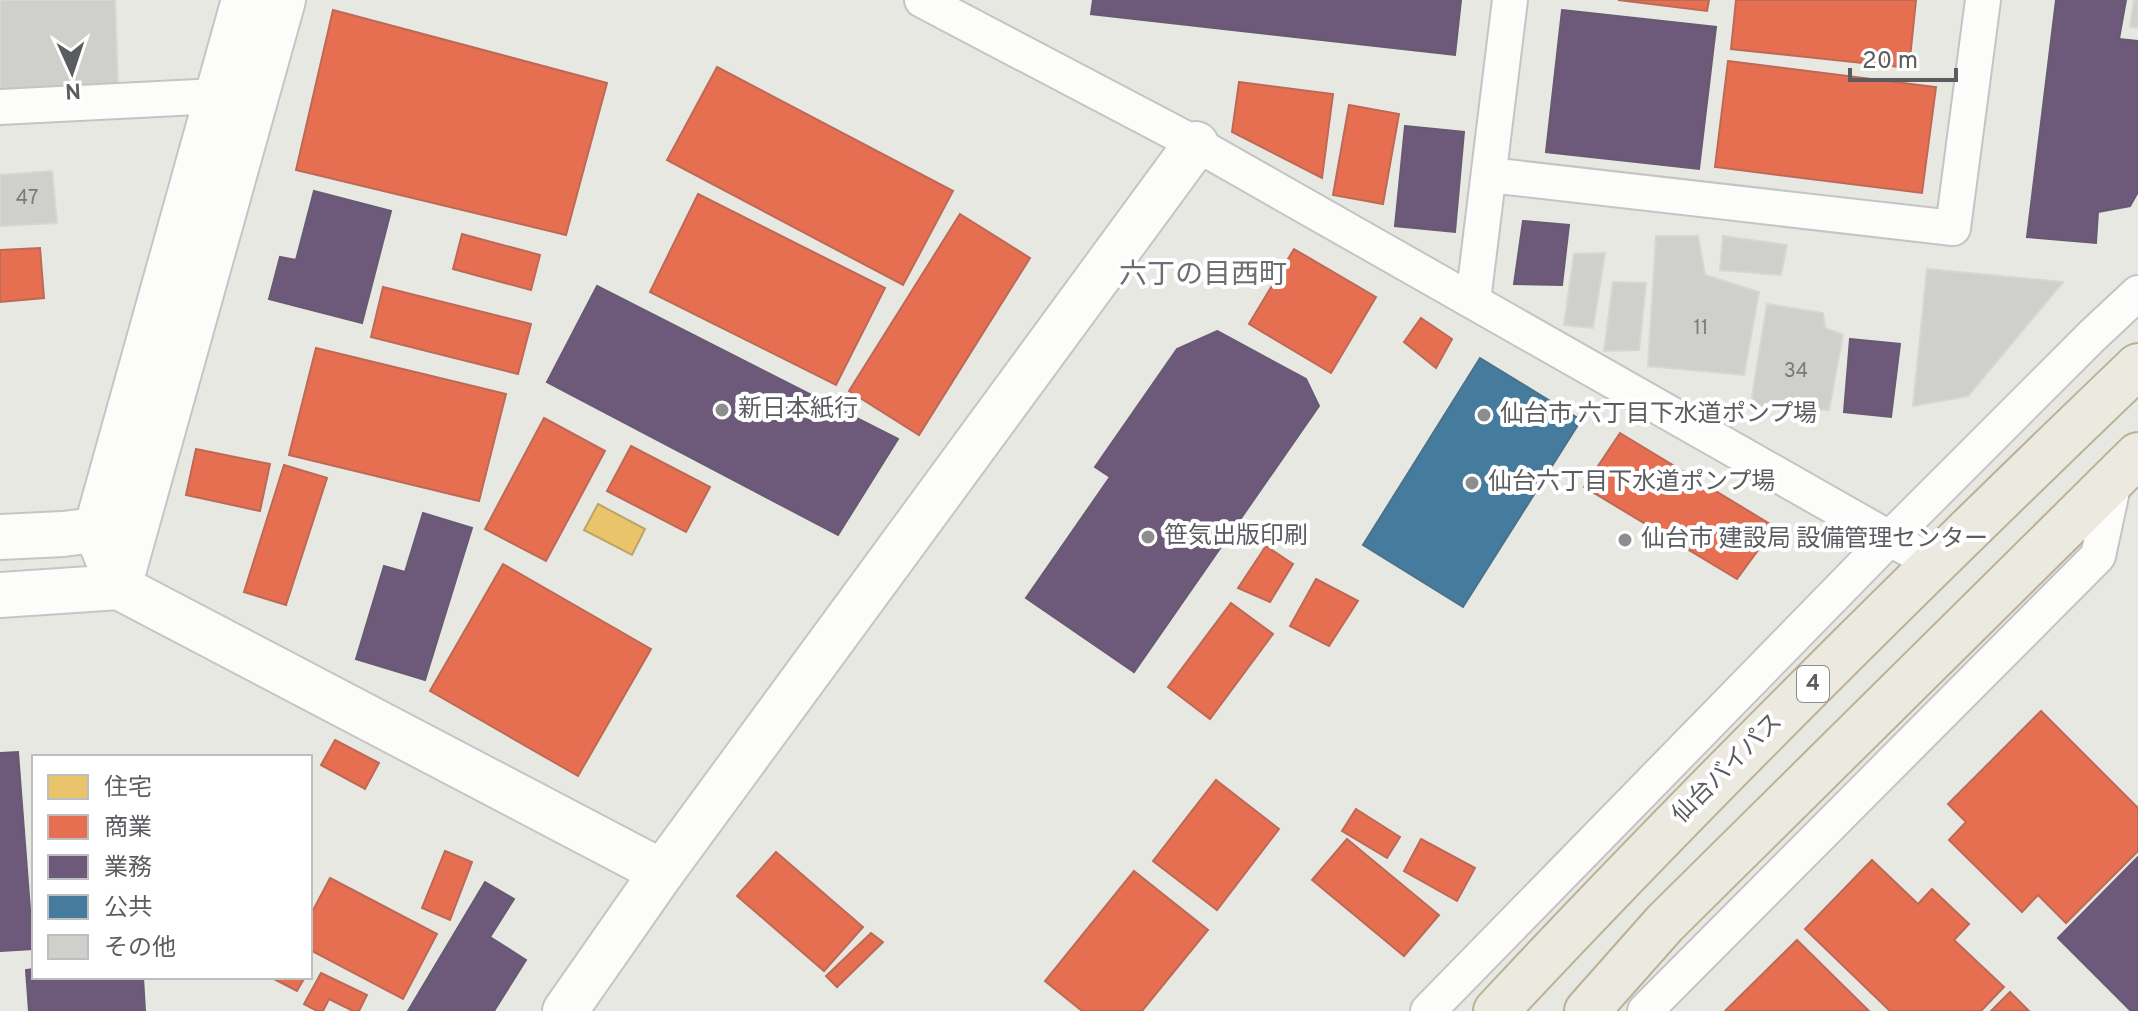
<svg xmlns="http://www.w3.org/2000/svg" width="2138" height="1011" font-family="Overpass,'Noto Sans JP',sans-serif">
<rect width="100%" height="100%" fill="#e8e8e3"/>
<!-- homes -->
<polygon fill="#e9c46a" stroke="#bea567" stroke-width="2" points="598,504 645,529 632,555 584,530"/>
<!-- shops -->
<g fill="#e76f51" stroke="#bd6956" stroke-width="2">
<polygon points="1618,0 1709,0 1707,11"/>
<polygon points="1736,0 1916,0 1909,68 1731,49"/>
<polygon points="333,10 607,83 566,235 296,170"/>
<polygon points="1728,61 1936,87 1922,193 1715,167"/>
<polygon points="717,67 953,191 903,285 667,160"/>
<polygon points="1239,82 1333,94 1322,178 1232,132"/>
<polygon points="1349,105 1399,114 1383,204 1333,195"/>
<polygon points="698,194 885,288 836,385 650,292"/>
<polygon points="960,214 1030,258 919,435 849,391"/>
<polygon points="462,234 540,255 531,290 453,269"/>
<polygon points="40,248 44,298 0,302 0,250"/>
<polygon points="1294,249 1376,297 1331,373 1249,324"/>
<polygon points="383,287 531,324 518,374 371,337"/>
<polygon points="1421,318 1452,339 1436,368 1404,342"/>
<polygon points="316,348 506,394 479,501 289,455"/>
<polygon points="544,418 605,451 546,561 485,529"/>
<polygon points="1620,433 1775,527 1737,579 1584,487"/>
<polygon points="631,446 710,487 686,532 607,491"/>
<polygon points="196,449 270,464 260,511 186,495"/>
<polygon points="284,465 327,478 286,605 244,592"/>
<polygon points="1266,546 1293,564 1270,602 1238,588"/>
<polygon points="503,564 651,649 578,776 430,691"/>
<polygon points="1316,579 1358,601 1329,646 1290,626"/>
<polygon points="1231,603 1273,634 1210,719 1168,687"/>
<polygon points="2041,711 2138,808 2138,851 2066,923 2038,895 2022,912 1949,840 1966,822 1948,804"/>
<polygon points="335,740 379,763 365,789 321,765"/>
<polygon points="1216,780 1279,829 1217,910 1153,861"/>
<polygon points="1356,809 1400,837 1387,858 1342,831"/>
<polygon points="1347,839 1439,915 1404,956 1312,880"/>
<polygon points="1421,839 1475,868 1457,901 1404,871"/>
<polygon points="445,851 472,862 450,920 422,908"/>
<polygon points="776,852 863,927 824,971 737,896"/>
<polygon points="1872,860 1918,904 1932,889 1969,924 1954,940 2004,987 1981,1011 1890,1011 1805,929"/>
<polygon points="1134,871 1208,930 1142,1011 1082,1011 1045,981"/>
<polygon points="330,878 437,934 403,999 310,950 310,916"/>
<polygon points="871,933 883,942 837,987 826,976"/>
<polygon points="1797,940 1869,1011 1725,1011"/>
<polygon points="321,973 367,995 359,1011 353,1011 329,999 323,1011 317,1011 304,1004"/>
<polygon points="270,977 305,977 297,991"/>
<polygon points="2010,992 2029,1011 1991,1011"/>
</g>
<!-- offices -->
<g fill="#6d597a" stroke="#675a72" stroke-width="2">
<polygon points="1093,0 1461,0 1455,55 1091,14"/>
<polygon points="2056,0 2126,0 2119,39 2138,41 2138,192 2130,206 2098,212 2096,243 2027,237"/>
<polygon points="1562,10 1716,27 1699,169 1546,152"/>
<polygon points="1405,126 1464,132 1455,232 1395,226"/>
<polygon points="314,191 391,211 362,323 269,299 280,257 296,260"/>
<polygon points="1523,221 1569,225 1562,285 1514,284"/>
<polygon points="597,286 898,439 838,535 547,382"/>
<polygon points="1217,331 1306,379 1319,406 1134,672 1026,598 1110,477 1095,467 1177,349"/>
<polygon points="1850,339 1900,344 1891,417 1844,412"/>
<polygon points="423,513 472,528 425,680 356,659 384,566 405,572"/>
<polygon points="18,752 33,949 0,951 0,753"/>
<polygon points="2138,857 2138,1011 2131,1011 2058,938"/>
<polygon points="485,882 514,899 490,937 526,960 494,1011 408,1011"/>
<polygon points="34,969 34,977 143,977 145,1011 29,1011 26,970"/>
</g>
<!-- public -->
<polygon fill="#457b9d" stroke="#4b728b" stroke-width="2" points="1480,358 1581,420 1463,607 1363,545"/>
<!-- building -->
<g fill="#cfcfcc" stroke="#d7d6d2" stroke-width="2">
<polygon points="0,0 115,0 118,89 0,97"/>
<polygon points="2134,0 2138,0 2138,28 2130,27"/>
<polygon points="52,171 57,223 0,226 0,175"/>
<polygon points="1656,236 1698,236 1705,275 1759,292 1744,375 1648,366"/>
<polygon points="1723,236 1787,245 1781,275 1720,270"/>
<polygon points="1605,253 1593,328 1564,325 1574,254"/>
<polygon points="1927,269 2063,282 1968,396 1913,406"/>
<polygon points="1613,282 1646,283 1639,350 1604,351"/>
<polygon points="1767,304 1823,313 1825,328 1843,335 1829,410 1750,409"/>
</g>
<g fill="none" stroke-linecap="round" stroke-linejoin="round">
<!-- street casing -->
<g stroke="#c4c4c4" stroke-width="38">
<g id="street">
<polyline points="922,0 1196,144 1933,563"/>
<polyline points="0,107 217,96"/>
<polyline points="1489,175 1953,228 1983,0"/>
<polyline points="1473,301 1510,0"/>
<polyline points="1428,1011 1889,539 2092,336 2138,293"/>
<polyline points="1645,1011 2098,556 2115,477"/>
</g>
</g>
<!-- secondary casing -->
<g stroke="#c5c5c5" stroke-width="48">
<g id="secondary">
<polyline points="0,537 63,534 96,530"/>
<polyline points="119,587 96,530 244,0"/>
<polyline points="119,587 283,0"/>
<polyline points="0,595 119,587 662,872"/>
<polyline points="565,1011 662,872 1196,144"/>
</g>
</g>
<!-- highway casing -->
<g stroke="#bbb195" stroke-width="48">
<g id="highway">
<path d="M1496 1011C1703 789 1919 576 2138 366"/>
<polyline points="1587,1011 1665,923 2138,455"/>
</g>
</g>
<!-- street -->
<use href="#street" stroke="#fcfcfb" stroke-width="34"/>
<!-- secondary -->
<use href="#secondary" stroke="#fcfcfb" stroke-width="44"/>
<!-- highway -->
<use href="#highway" stroke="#eceae0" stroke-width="44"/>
</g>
<!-- markers -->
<g fill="#8c8d8e" stroke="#fff" stroke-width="3">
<circle cx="722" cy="410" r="8"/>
<circle cx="1484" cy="415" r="8"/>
<circle cx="1472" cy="483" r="8"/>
<circle cx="1148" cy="537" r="8"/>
<circle cx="1625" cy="540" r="8"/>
</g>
<g text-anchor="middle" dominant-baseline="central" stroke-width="8" stroke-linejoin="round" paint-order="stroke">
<!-- number labels -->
<g font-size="20" fill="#787a7c">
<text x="27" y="199">47</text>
<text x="1701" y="329">11</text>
<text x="1796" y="372">34</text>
</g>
<!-- shield labels -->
<rect fill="#fff" stroke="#8c8d90" stroke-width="2" x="1797" y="666" width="32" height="36" rx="6"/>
<g font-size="22" font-weight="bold" fill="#5a5c60">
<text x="1813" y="684">4</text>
</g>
<!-- poi labels -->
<g font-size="24" fill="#5a5c60" stroke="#fff" text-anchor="start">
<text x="738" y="410">新日本紙行</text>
<text x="1500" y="415">仙台市 六丁目下水道ポンプ場</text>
<text x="1488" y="483">仙台六丁目下水道ポンプ場</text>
<text x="1164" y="537">笹気出版印刷</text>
<text x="1641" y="540">仙台市 建設局 設備管理センター</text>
</g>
<!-- street labels -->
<g font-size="24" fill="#5a5c60" stroke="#fff">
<text transform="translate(1728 769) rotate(-45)">仙台バイパス</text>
</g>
<!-- quarter labels -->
<g font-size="28" fill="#6b6e72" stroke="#fff">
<text x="1203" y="276">六丁の目西町</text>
</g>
</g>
<!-- legend -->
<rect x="32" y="755" width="280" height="224" fill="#ffffff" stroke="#bdbebf" stroke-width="2"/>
<rect x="48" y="775" width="40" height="24" fill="#e9c46a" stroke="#bdbebf" stroke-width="2"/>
<text x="104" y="795" font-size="24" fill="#5a5c60">住宅</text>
<rect x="48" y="815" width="40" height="24" fill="#e76f51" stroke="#bdbebf" stroke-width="2"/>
<text x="104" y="835" font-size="24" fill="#5a5c60">商業</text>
<rect x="48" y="855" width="40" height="24" fill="#6d597a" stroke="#bdbebf" stroke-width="2"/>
<text x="104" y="875" font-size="24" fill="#5a5c60">業務</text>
<rect x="48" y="895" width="40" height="24" fill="#457b9d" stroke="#bdbebf" stroke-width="2"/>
<text x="104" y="915" font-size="24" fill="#5a5c60">公共</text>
<rect x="48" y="935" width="40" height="24" fill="#cfcfcc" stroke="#bdbebf" stroke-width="2"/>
<text x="104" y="955" font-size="24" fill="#5a5c60">その他</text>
<!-- north arrow -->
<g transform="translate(72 72) rotate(177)" stroke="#ffffff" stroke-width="6" paint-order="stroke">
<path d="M0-6L14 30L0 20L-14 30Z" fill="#5a5c60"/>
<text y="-12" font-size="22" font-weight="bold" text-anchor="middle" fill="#5a5c60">N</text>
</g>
<!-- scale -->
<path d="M1850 68v12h106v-12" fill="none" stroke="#5a5c60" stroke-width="4"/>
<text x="1862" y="68" font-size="24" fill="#5a5c60" stroke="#ffffff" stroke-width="6" paint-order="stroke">20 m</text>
</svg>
